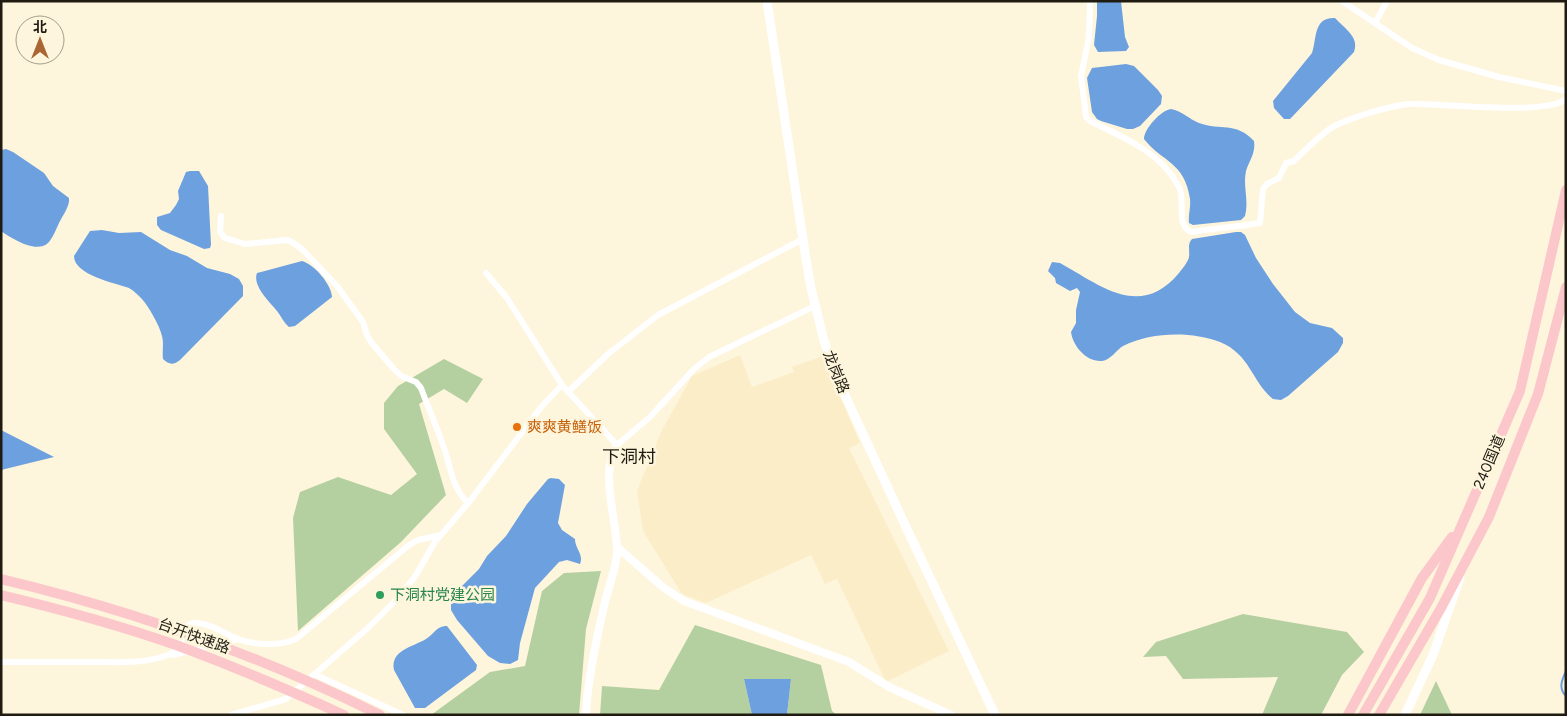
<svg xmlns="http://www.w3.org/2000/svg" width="1567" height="716" font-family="Figtree,'Noto Sans SC',sans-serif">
<rect width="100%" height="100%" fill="#fef5dd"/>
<!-- built -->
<polygon fill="#fbedc7" points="740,355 752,387 794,372 792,367 823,356 860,443 849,448 949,651 886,682 837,579 825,584 811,555 706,603 682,594 643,531 637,491 661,432 692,376"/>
<!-- green -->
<g fill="#b5d0a0">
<polygon points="444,359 483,379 467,403 444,389 419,404 446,495 401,542 298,631 293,518 300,492 338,477 391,495 417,474 384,429 384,403 398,386"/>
<polygon points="601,571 586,629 579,715 431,715 490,672 525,666 542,591 564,573"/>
<polygon points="1243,614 1347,632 1364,652 1342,675 1321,715 1262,715 1278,677 1183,679 1166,656 1143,657 1156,642"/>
<polygon points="695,625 821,665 832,711 837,715 787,715 791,679 744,679 752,715 600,715 602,686 659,690"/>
<polygon points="1436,681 1452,715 1420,715"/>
</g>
<!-- water -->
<g fill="#6da0de">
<polygon points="1097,1 1121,1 1125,37 1129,47 1126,51 1098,52 1094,45 1097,16"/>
<path d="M1335 18C1344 28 1360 37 1354 52L1290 119H1284L1274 108 1273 101 1312 53C1317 39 1313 17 1335 18Z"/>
<polygon points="1126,64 1134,66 1158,90 1162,96 1161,104 1140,126 1133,129 1127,129 1101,121 1097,119 1092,112 1087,78 1092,68"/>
<path d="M1171 109C1182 111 1189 119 1199 123 1221 131 1235 121 1254 141 1256 153 1249 161 1246 171 1243 184 1248 198 1246 211L1245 216 1241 220 1193 225 1189 223C1188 215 1191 207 1190 199 1185 162 1162 162 1144 139 1144 129 1161 110 1171 109Z"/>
<path d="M6 149 13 152 44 173 53 186 69 198C70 206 63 215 59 223 56 229 53 238 48 243 36 254 11 238 1 231V150Z"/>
<polygon points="190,171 199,171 208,186 211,245 210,248 204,249 161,230 157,225 157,217 170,213 176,205 179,199 178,191 186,172"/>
<path d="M102 230 119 233 141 232 170 250 187 256 207 268 230 274 239 279 243 286V296L180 360C174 365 169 365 163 359 162 352 164 343 162 336 160 326 148 305 141 298 138 295 133 290 129 288 115 283 74 275 74 256L90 231Z"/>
<path d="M1236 232H1241L1245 235 1256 258 1273 284 1295 312 1310 323 1332 328 1343 338V343L1338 352 1288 396 1281 400 1273 399C1251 381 1251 355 1220 342 1191 331 1151 332 1123 346 1116 350 1111 360 1102 361 1086 362 1073 346 1071 332L1076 323V310L1080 292 1077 288 1070 291 1056 283 1055 278 1048 271 1052 262 1060 263C1100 285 1140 320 1179 273 1182 269 1188 262 1189 257 1190 250 1187 244 1192 239Z"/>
<path d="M302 261C314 264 332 285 332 297L295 326 289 327C284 323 281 316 277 311 270 302 252 286 257 273L261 272Z"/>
<polygon points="1,430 54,457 1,470"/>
<path d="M551 478 559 479 565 485 558 523 562 530 575 539C575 549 584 554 580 564L567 560 559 562 535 588 520 643 518 660 510 664 500 663 488 656 457 620 451 610V602L454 594 479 569 487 556 506 536 527 504 548 479Z"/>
<path d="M445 626H447L477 665 476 670 425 708H415L394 670C390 650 413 647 426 639 434 634 436 627 445 626Z"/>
<polygon points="744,679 791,679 787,715 752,715"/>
</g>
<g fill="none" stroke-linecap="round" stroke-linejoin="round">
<!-- stream -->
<path stroke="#6da0de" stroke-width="2" d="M1566 671C1562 680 1558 688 1566 696"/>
<!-- minor -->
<g stroke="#fff" stroke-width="6">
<path d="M1090 1 1089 37 1081 76 1086 117 1090 121C1123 137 1161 152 1179 187 1186 200 1175 227 1192 232 1215 228 1237 227 1260 223L1263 189 1267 184 1279 178 1286 163 1294 161C1305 150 1318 137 1331 128 1348 118 1392 105 1411 104 1440 103 1548 116 1566 99"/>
<polyline points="1342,1 1412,48 1439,60 1499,77 1566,91"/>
<polyline points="1375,23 1387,1"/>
<path d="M221 216 220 232 225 238 245 244 287 240 292 242 303 250 337 286 363 322 367 335 371 342 393 368 401 376 416 382 421 388C429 410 439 432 446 454 452 474 453 488 468 503"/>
<polyline points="486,273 507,298 562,385 617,445 650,417 694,369 709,357 815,306"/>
<polyline points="568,392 608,354 658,315 803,239"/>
<polyline points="173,655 238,639"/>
<path d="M1 662C32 662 62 662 93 662 117 662 145 664 168 655 190 647 176 621 198 623 211 624 222 632 233 637 251 645 278 647 296 639L409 545 418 540 441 535"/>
<polyline points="314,674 403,715"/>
<polyline points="231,715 286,699 369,627 400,596 416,575 435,542 469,502 542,406 562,385"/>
</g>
<!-- tertiary -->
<g stroke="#fff" stroke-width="8">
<polyline points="617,547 664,588 684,601 849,662 889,687 951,715"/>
<path d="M586 715C587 680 597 636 605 602 609 584 617 568 617 550 617 518 599 473 617 445"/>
</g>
<!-- secondary -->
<g stroke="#fff" stroke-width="9">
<polyline points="767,1 805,253 811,288 824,341 843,391 906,527 995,715"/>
<polyline points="1405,715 1433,655 1460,578"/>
</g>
<!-- trunk -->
<g stroke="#fcc7ca" stroke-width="10">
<path d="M1 579C132 610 259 655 380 715"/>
<path d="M1 595C60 609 119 625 176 645 233 666 289 690 344 715"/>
<polyline points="1348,715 1422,578 1452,537"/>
<polyline points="1363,715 1430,598 1520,391 1566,190"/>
<polyline points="1379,715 1441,608 1489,517 1538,394 1566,287"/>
</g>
</g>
<!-- markers -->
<circle fill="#e8710a" stroke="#fef5dd" stroke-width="2" cx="517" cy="427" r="5"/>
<circle fill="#2e9e5b" stroke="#fef5dd" stroke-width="2" cx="380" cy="595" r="5"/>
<g text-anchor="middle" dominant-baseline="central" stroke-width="5" stroke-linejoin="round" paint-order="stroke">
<!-- street labels -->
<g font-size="15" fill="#1f1b10" stroke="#fef5dd">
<text transform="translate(836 372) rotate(68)">龙岗路</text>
<text transform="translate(1489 462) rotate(-67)">240国道</text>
<text transform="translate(194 636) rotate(20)">台开快速路</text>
</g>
<!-- food labels -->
<g font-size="15" fill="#c56008" stroke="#fef5dd" text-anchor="start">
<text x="527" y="427">爽爽黄鳝饭</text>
</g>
<!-- leisure labels -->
<g font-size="15" fill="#27864d" stroke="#fef5dd" text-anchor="start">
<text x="390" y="595">下洞村党建公园</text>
</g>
<!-- quarter labels -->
<g font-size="18" fill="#1f1b10" stroke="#fef5dd">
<text x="629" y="457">下洞村</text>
</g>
</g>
<!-- border -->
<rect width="1567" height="716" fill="none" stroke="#1f1b10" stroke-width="5"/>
<!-- north arrow -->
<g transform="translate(40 40)"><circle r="24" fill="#fef5dd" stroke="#a59e8b"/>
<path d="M0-4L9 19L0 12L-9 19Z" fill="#a96634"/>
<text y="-8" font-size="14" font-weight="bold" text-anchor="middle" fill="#1f1b10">北</text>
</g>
</svg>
